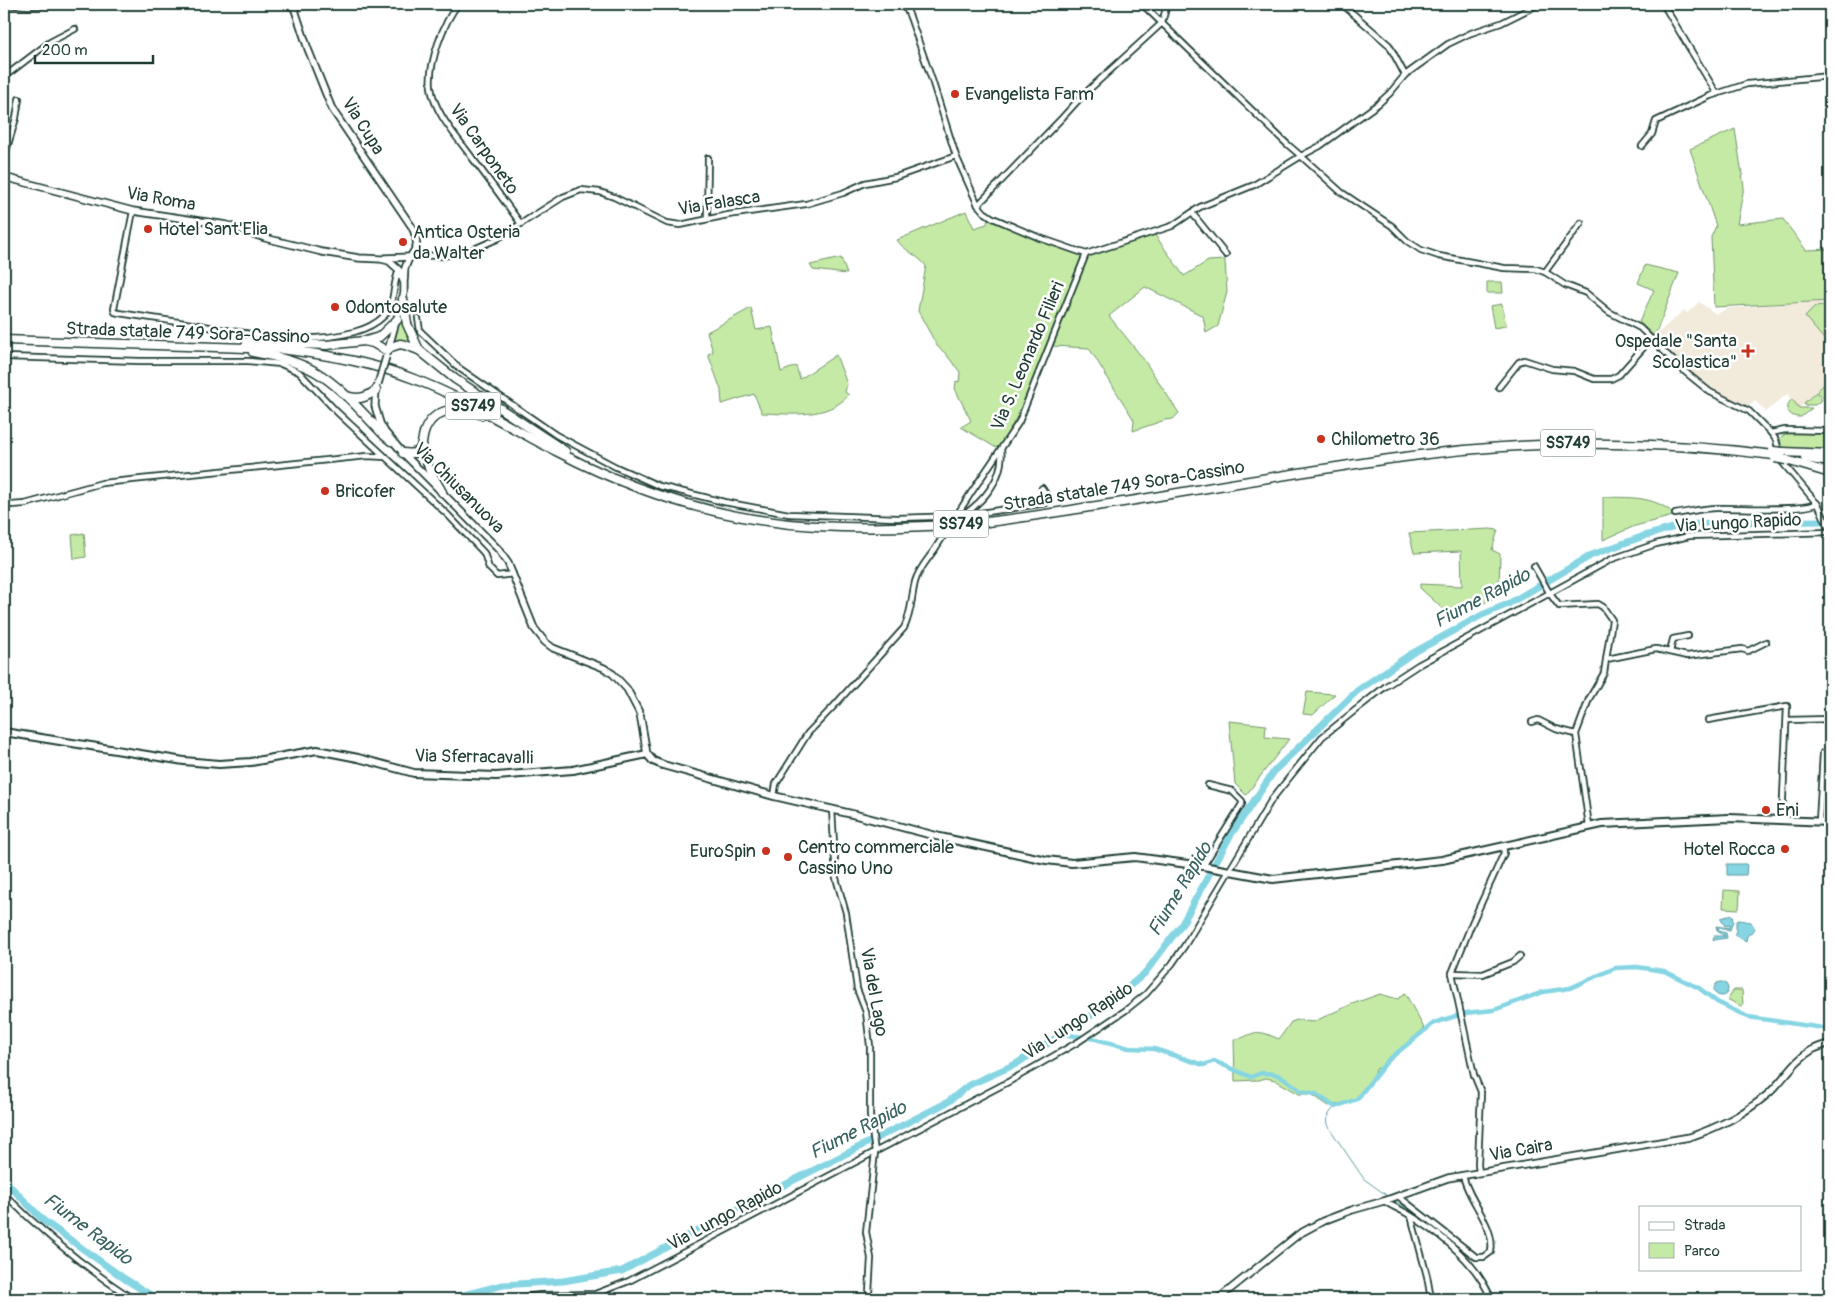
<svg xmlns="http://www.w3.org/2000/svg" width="1834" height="1303" font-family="Pangolin,sans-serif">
<rect width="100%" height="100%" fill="#fff"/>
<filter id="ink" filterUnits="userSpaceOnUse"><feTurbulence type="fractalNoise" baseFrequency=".02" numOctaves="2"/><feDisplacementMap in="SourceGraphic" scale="10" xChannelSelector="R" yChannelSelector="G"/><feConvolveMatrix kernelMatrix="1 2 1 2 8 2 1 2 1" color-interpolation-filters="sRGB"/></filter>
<g filter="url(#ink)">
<!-- built -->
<polygon fill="#f2eadb" points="1830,301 1830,379 1799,408 1787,394 1766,412 1755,401 1746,408 1713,393 1658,342 1656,335 1684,310 1687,313 1699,302 1716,314 1728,308"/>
<!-- green -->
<g fill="#c5eaa5" stroke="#72946c">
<polygon points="1735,129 1744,187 1737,224 1783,219 1806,250 1830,249 1830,301 1714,307 1711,237 1716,226 1690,149"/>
<path d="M966 211 974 228 987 224 988 218 1081 255 1083 259 1017 417 998 449 961 427 971 421 955 389 956 381 959 382 960 372 945 353 937 346 918 311 926 266C918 255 903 250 897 240Z"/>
<polygon points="1155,235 1184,276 1208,261 1225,260 1227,292 1218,326 1206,333 1203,316 1145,287 1109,316 1142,357 1179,413 1173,419 1165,420 1133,431 1134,420 1089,348 1052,346 1087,256"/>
<polygon points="841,258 847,274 813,270 810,265"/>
<polygon points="1645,265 1679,273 1656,333 1653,335 1639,322 1654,290 1638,283"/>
<polygon points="1487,282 1502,282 1503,293 1487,293"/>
<polygon points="1502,304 1506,326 1494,328 1490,306"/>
<polygon points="1830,305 1830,346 1805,317 1815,307"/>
<path d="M751 308 756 330 772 327 781 372 796 366 800 379 836 355 847 384 845 392 849 395C827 419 792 414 762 413L754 394 722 404 721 390 708 354 713 352 707 332Z"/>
<polygon points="400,319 403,320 411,343 399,340 393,342"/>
<polygon points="1829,380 1830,392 1824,399 1817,391"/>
<polygon points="1816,392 1822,400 1815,405 1805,405 1804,403"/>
<path d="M1792 399 1799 408H1812L1801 417C1789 418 1783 408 1792 399Z"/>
<polygon points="1788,432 1830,434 1830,452 1782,449 1780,438"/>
<path d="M1603 497C1629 498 1652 495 1673 513V516L1635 526 1603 540Z"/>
<polygon points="1490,529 1498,530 1492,550 1500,554 1499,588 1501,594 1454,619 1420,588 1420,584 1462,586 1461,551 1414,553 1409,533"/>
<polygon points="84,533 86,557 74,559 72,535"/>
<polygon points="1307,692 1335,694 1313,715 1303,714"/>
<polygon points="1229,721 1266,725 1265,737 1289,739 1246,795 1235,784"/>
<polygon points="1724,890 1740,891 1739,909 1723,908"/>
<polygon points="1734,990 1742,990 1743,1005 1741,1006 1727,999"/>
<path d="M1405 993 1424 1028 1385 1066 1376 1069 1373 1082 1353 1101 1329 1106 1311 1094H1299L1275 1080 1266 1078 1259 1080 1235 1081 1234 1039C1244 1039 1246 1035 1254 1033 1263 1031 1271 1036 1279 1039L1291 1022 1297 1020 1313 1022 1352 1004 1380 994 1398 999Z"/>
</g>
<!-- water -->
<g fill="#86d5e3" stroke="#5d989d">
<polygon points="1727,864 1747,864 1746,875 1727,875"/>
<polygon points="1732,915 1733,921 1730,930 1717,928 1719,931 1726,933 1727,938 1713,940 1714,936 1725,936 1717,931 1716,926 1729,928 1729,925 1725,926 1720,918"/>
<polygon points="1739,920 1751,922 1755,929 1747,936 1746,941 1734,935 1736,931 1736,921"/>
<circle cx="1721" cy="989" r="7"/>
</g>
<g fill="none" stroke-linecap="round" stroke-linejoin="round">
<!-- stream -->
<g stroke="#5d989d" stroke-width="1">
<path d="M1335 1107C1328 1113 1325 1120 1330 1129L1364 1179 1389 1197"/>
<path d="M1394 1201C1404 1205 1411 1212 1420 1218 1452 1240 1479 1263 1496 1299"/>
</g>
<!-- canal -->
<polyline stroke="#86d5e3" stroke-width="4.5" points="1062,1034 1096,1039 1129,1048 1154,1049 1204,1065 1214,1061 1251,1077 1261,1073 1275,1074 1284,1078 1301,1091 1316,1094 1335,1107 1357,1099 1388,1060 1434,1023 1465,1013 1494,1010 1543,992 1570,988 1615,968 1637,967 1664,971 1699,988 1717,1002 1748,1017 1830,1029"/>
<!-- river -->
<g stroke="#86d5e3" stroke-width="7">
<polyline points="4,1180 44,1221 125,1279 157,1299"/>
<polyline points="448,1299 503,1285 563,1281 622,1271 743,1206 948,1102 969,1085 1016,1064 1107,1005 1145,973 1182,924 1230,836 1275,770 1357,691 1411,654 1482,615 1508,604 1592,555 1644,536 1683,525 1727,522 1830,521"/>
</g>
<!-- minor casing -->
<g stroke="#1f3d34" stroke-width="8">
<g id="minor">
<polyline points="4,4 28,6 54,4"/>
<path d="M458 4C444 22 428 63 431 87 434 113 458 138 473 159 489 180 505 202 521 224"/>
<polyline points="898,4 907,10 910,17 932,80 956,156 978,205 984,212 993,218 1040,238 1086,254"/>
<polyline points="1142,4 1287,144 1301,156 1320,146 1378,104 1390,93 1405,75 1448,44 1471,33 1501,23 1539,4"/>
<polyline points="1342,4 1389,45 1405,75"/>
<polyline points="1663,4 1717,94"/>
<polyline points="4,77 50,42 75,29"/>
<polyline points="1642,146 1652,134 1656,121 1710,96 1747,84 1830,76"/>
<polyline points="4,158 16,118 19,99"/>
<polyline points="978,205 1062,118 1082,96 1162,23 1167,4"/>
<path d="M133 211 114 309 115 312 119 313C145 317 172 321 198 325 250 334 302 346 354 332 365 329 375 325 384 316 396 303 392 285 399 270"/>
<polyline points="1192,213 1226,255"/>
<polyline points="707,218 708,158"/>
<polyline points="413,255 442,256 467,252 497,239 563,197 581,190 600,192 614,197 667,223 680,225 728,215 806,204 843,193 865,183 896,177 956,156"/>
<polyline points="1545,272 1581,223"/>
<path d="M418 318 420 331 459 368 556 435 616 467 659 486 724 502 789 514 897 518 962 516C984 501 1005 477 1001 449"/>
<polyline points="4,357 140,361 248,361 281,364 299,372 337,412 448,515 484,553 489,568 497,576 513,574"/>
<polyline points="1499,387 1519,362 1524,360 1552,369 1574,371 1594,379 1611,379 1619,375 1651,339"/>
<polyline points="1771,433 1785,430 1830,431"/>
<polyline points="971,493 1019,422 1086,254 1172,226 1200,207 1254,185 1301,156 1341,192 1392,226 1407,241 1421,250 1439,256 1504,268 1536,269 1545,272 1565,285 1586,293 1609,312 1640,328 1684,371 1710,392 1749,411 1771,433 1776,440 1782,462 1819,506 1830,531"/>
<polyline points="11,505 25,504 102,483 367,456 386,457"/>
<polyline points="969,511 974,514 1046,503 1049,499 1042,488"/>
<path d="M1675 514C1689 512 1703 508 1717 508 1735 507 1806 512 1817 503"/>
<polyline points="1534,566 1550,594 1559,606 1598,604 1603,607 1612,620 1604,673 1589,699 1576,734 1589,826"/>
<polyline points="1670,652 1673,639 1688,636"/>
<polyline points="1607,659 1656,649 1687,656 1742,649 1748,651 1766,642"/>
<polyline points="1708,720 1787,706 1782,820"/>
<polyline points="1787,720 1830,719"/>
<polyline points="1532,722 1538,720 1556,729 1576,734"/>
<path d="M774 796 776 784 808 733 834 706 904 628C912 612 911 598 915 582 918 570 928 559 935 549"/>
<polyline points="832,809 836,878 846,913 857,989 866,1012 870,1046 870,1116 875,1152 866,1232 871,1258 869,1293 866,1299"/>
<polyline points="1819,822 1823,753"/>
<polyline points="1203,866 1242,804 1242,801 1232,791 1208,785"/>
<polyline points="1452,973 1483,974 1513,962 1520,956"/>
<polyline points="1479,1172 1478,1165 1481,1092 1474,1075 1452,973 1472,923 1504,853 1503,846"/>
<path d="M4 1194C43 1233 87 1269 133 1299"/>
<path d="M1398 1196 1476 1257H1484L1491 1252C1496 1226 1467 1199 1463 1175"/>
<path d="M1384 1201C1391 1206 1400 1209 1408 1214 1441 1234 1477 1262 1491 1299"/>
<polyline points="1411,1216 1427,1276 1431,1299"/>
<polyline points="506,1299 541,1295 595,1294 629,1281 1010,1081 1078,1042 1126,1010 1146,994 1172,964 1185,945 1272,799 1301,763 1322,737 1353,712 1386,686 1418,665 1612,559 1656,544 1689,536 1830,532"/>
</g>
</g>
<!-- tertiary casing -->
<g stroke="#1f3d34" stroke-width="9">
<g id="tertiary">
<path d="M293 4 308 49 332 109 412 227C423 252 411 248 405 268 404 272 405 277 404 281"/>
<polyline points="4,177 133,211 227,225 265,238 322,252 359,258 381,259 389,261 399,270 404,283 404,293 388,350"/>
<polyline points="385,258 411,257"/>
<polyline points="376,388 375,406 380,423 385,432 403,453 498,549 508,563 534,628 545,642 553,648 604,668 613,674 627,689 640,714 647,754"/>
<path d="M1218 1299 1299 1234 1323 1221 1352 1210 1384 1201 1448 1178 1690 1137C1721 1126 1743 1115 1768 1094 1784 1080 1794 1060 1812 1050 1818 1047 1824 1045 1830 1043"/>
</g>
</g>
<!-- secondary casing -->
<g stroke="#1f3d34" stroke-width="10">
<polyline id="secondary" points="4,732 184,761 219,764 251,762 317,750 358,758 414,773 496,776 573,770 647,754 653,761 663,765 774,796 856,815 940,837 1046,860 1072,863 1135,857 1203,866 1273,879 1442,860 1602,824 1729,818 1830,822"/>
</g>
<!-- trunk casing -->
<g stroke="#1f3d34" stroke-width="11">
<g id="trunk">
<polyline points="403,299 407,324 419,350"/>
<path d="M4 340 279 349C325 354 371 362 414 379 465 398 510 428 558 452 639 494 724 521 816 526 869 529 924 527 978 523 1026 518 1074 509 1123 502 1214 487 1305 471 1397 458 1522 440 1648 439 1774 455"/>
<polyline points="366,341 379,337 397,320"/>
<polyline points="247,342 327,345 364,341 373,343 387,351 391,347 400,344 405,345 419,350 455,379 565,451"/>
<path d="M253 352C275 356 297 361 316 372 343 388 364 415 385 436L391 441"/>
<path d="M346 396C359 400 366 398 376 390"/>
<polyline points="422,445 430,471 442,492"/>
<polyline points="1783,452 1830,454"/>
<path d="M403 453C407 453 414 455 418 451 423 447 422 439 424 433 432 408 460 404 482 415"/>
<polyline points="1805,458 1830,462"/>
<polyline points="1786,460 1830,473"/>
</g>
</g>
<!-- minor -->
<use href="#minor" stroke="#fff" stroke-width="4.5"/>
<!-- tertiary -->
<use href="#tertiary" stroke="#fff" stroke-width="5.5"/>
<!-- secondary -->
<use href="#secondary" stroke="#fff" stroke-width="6"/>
<!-- trunk -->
<use href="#trunk" stroke="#fff" stroke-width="8"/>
<!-- minor-bridge casing -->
<g stroke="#1f3d34" stroke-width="8" stroke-linecap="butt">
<polyline id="minor-bridge" points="935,549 971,493"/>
</g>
<!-- tertiary-bridge casing -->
<g stroke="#1f3d34" stroke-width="9" stroke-linecap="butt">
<polyline id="tertiary-bridge" points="378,384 386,357"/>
</g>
<!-- trunk-bridge casing -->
<g stroke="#1f3d34" stroke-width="11" stroke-linecap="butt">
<g id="trunk-bridge">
<polyline points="1773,451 1783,452"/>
<polyline points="1775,458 1786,460"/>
</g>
</g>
<!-- minor-bridge -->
<use href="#minor-bridge" stroke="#fff" stroke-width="4.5"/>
<!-- tertiary-bridge -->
<use href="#tertiary-bridge" stroke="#fff" stroke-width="5.5"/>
<!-- trunk-bridge -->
<use href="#trunk-bridge" stroke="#fff" stroke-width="8"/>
</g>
</g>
<!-- markers -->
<g fill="#c8321e" stroke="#fff" stroke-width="2">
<circle cx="955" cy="94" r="5"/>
<circle cx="148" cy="229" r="5"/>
<circle cx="403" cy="242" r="5"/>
<circle cx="335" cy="307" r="5"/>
<path d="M1745.5 343.5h5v5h5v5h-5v5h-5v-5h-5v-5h5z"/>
<circle cx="1321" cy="439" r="5"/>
<circle cx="325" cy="491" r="5"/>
<circle cx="1766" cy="810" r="5"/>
<circle cx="1785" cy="849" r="5"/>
<circle cx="766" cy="851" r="5"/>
<circle cx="788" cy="857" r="5"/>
</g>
<g text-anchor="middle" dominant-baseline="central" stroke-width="5" stroke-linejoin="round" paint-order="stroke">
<!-- shield labels -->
<g fill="#fff" stroke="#627771" stroke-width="1">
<rect x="445.5" y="392.5" width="55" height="27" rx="4"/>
<rect x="1540.5" y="429.5" width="55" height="27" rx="4"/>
<rect x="933.5" y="510.5" width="55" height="27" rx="4"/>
</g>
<g font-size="16" font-weight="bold" fill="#1f3d34">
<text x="473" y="406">SS749</text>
<text x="1568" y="443">SS749</text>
<text x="961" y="524">SS749</text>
</g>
<!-- poi labels -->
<g font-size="18" fill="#1f3d34" stroke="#fff" text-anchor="start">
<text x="965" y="94">Evangelista Farm</text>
<text x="158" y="229">Hotel Sant'Elia</text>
<text x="413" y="232">Antica Osteria<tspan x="413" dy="21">da Walter</tspan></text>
<text x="345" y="307">Odontosalute</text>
<text x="1737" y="341" text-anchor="end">Ospedale "Santa<tspan x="1737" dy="21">Scolastica"</tspan></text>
<text x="1331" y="439">Chilometro 36</text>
<text x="335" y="491">Bricofer</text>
<text x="1776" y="810">Eni</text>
<text x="798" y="847">Centro commerciale<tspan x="798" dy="21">Cassino Uno</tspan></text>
<text x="1775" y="849" text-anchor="end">Hotel Rocca</text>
<text x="756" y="851" text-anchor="end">EuroSpin</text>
</g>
<!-- street labels -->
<g font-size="18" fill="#1f3d34" stroke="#fff">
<text transform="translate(363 126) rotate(58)">Via Cupa</text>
<text transform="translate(484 149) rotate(55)">Via Carponeto</text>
<text transform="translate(161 199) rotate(10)">Via Roma</text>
<text transform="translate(719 203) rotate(-9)">Via Falasca</text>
<text transform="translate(188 333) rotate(2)">Strada statale 749 Sora-Cassino</text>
<text transform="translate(1028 356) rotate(-67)">Via S. Leonardo Filieri</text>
<text transform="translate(1124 486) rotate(-9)">Strada statale 749 Sora-Cassino</text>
<text transform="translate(459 488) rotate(45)">Via Chiusanuova</text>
<text transform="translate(1738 523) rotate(-3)">Via Lungo Rapido</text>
<text transform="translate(474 757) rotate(1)">Via Sferracavalli</text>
<text transform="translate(874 992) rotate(80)">Via del Lago</text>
<text transform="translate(1078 1021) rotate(-33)">Via Lungo Rapido</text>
<text transform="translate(1521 1150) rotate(-10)">Via Caira</text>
<text transform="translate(725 1216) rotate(-28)">Via Lungo Rapido</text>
</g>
<!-- water labels -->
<g font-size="19" font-style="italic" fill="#396360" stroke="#fff">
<text transform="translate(1482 598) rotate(-28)">Fiume Rapido</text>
<text transform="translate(1180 889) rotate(-59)">Fiume Rapido</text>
<text transform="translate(858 1130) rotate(-27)">Fiume Rapido</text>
<text transform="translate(88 1229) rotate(37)">Fiume Rapido</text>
</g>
</g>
<!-- margin -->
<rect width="1834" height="1303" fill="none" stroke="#fff" stroke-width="20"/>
<rect x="10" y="10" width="1814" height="1283" fill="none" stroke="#1f3d34" stroke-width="2" filter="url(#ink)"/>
<!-- legend -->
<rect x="1639" y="1206" width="162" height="65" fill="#ffffff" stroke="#a5b1ae"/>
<rect x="1649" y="1222" width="25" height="8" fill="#ffffff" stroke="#a5b1ae"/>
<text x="1684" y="1230" font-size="15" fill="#1f3d34">Strada</text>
<rect x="1649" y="1243" width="25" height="15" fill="#c5eaa5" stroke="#a5b1ae"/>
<text x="1684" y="1256" font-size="15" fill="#1f3d34">Parco</text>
<!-- scale -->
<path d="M35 55v8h118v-8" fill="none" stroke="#1f3d34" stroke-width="2.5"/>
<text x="42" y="55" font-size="15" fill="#1f3d34" stroke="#ffffff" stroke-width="4" paint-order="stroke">200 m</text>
</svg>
